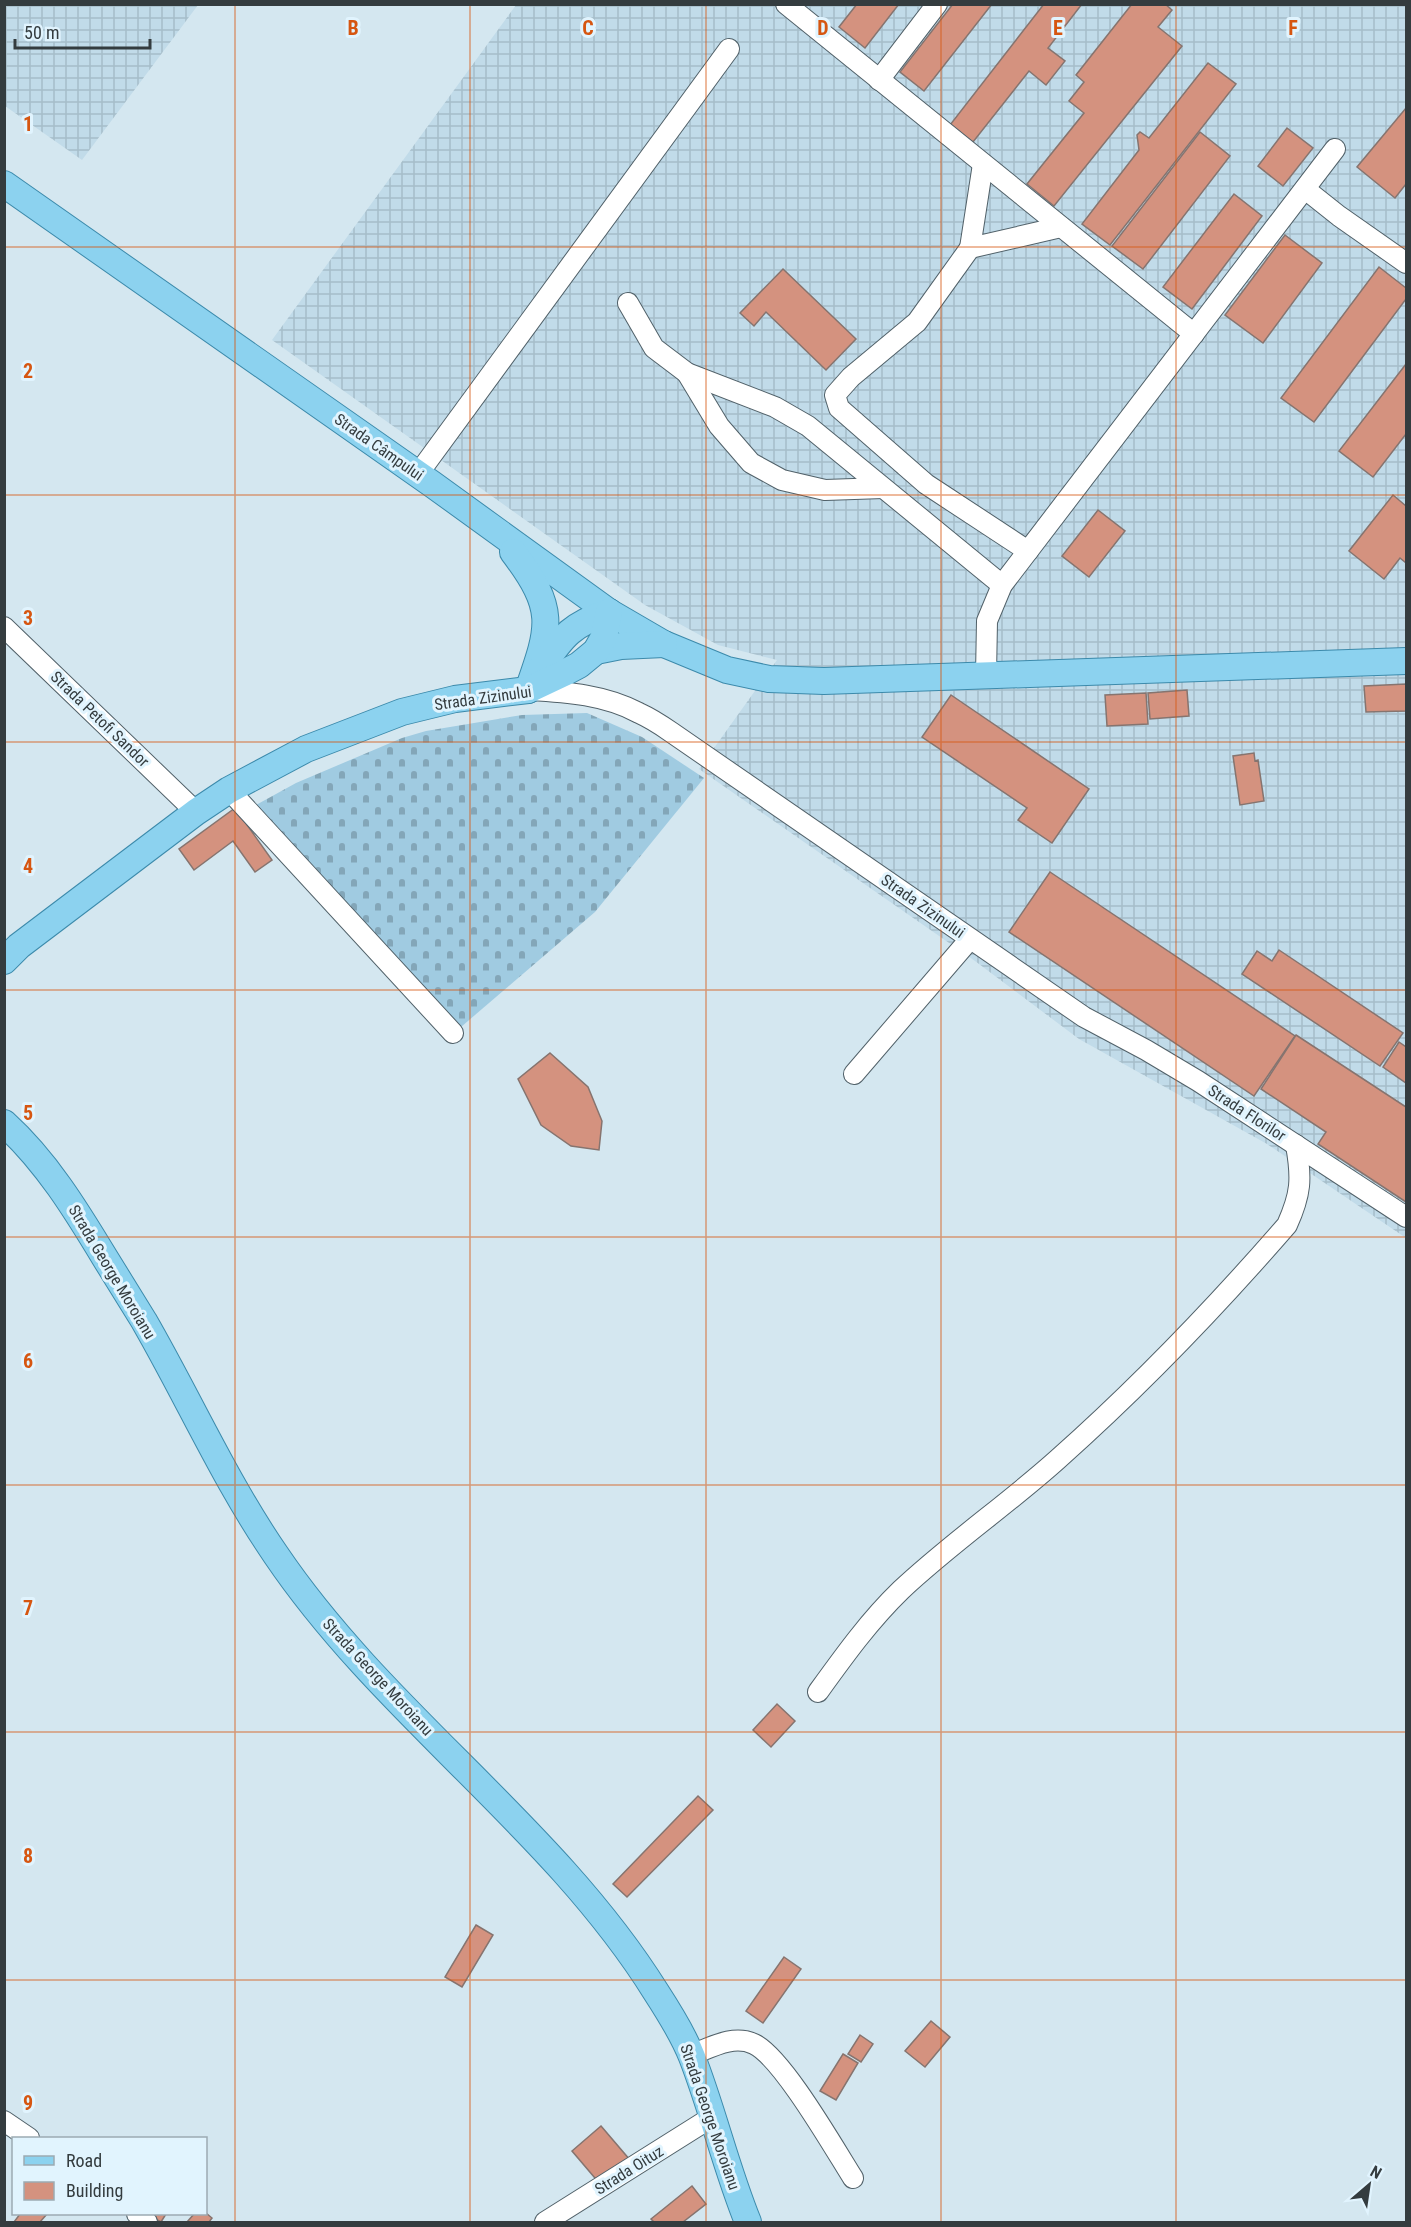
<svg xmlns="http://www.w3.org/2000/svg" width="1411" height="2227" font-family="'Roboto Condensed',sans-serif">
<defs>
<pattern id="industrial-grid" width="8" height="8" patternUnits="userSpaceOnUse" patternTransform="scale(1.5)"><rect width="8" height="8" fill="#c1dbe9"/><path d="M0 4h8M4 0v8" fill="none" stroke="#a6bdc9"/></pattern>
<pattern id="cemetery-stones" width="16" height="16" patternUnits="userSpaceOnUse" patternTransform="scale(1.5)"><rect width="16" height="16" fill="#a0cbe1"/><path d="M2 7V4a2 2 0 0 1 4 0v3zM10 15v-3a2 2 0 0 1 4 0v3z" fill="#83a6b8"/></pattern>
</defs>
<rect width="100%" height="100%" fill="#d4e7f0"/>
<!-- industrial -->
<g fill="url(#industrial-grid)">
<polygon points="5,4 198,4 198,5 82,160 5,106"/>
<polygon points="516,5 1406,5 1406,1238 1267,1144 1079,1039 975,961 699,769 777,660 718,645 645,605 272,340"/>
</g>
<!-- cemetery -->
<polygon fill="url(#cemetery-stones)" points="587,713 642,737 704,778 595,912 461,1027 256,805 296,783 402,738 426,731 522,715"/>
<!-- building -->
<g fill="#d4927f" stroke="#86746f" stroke-width="1.5">
<polygon points="857,4 899,4 865,48 839,27"/>
<polygon points="953,4 992,4 924,91 900,72"/>
<polygon points="1044,4 1082,4 1048,48 1065,61 1046,85 1029,71 973,142 950,125"/>
<polygon points="1132,4 1165,4 1172,10 1158,27 1182,46 1054,206 1027,184 1084,113 1069,101 1084,82 1076,75"/>
<polygon points="1208,63 1236,84 1110,245 1082,224 1139,150 1137,135 1140,132 1149,138"/>
<polygon points="1406,108 1406,184 1395,198 1357,167"/>
<polygon points="1287,128 1313,148 1283,186 1258,166"/>
<polygon points="1200,132 1230,156 1143,269 1112,246"/>
<polygon points="1234,194 1262,216 1192,309 1163,287"/>
<polygon points="1285,235 1322,263 1263,343 1225,315"/>
<polygon points="1379,267 1406,288 1406,299 1314,422 1281,398"/>
<polygon points="783,269 856,339 826,370 766,312 754,326 740,313"/>
<polygon points="1406,364 1406,434 1373,477 1339,451"/>
<polygon points="1393,495 1406,506 1406,563 1400,558 1384,579 1349,551"/>
<polygon points="1098,510 1125,531 1089,577 1062,556"/>
<polygon points="1406,684 1406,711 1366,712 1364,686"/>
<polygon points="1187,690 1189,716 1150,719 1148,693"/>
<polygon points="1146,693 1148,724 1107,726 1105,695"/>
<polygon points="951,695 1089,789 1052,843 1018,820 1027,808 922,737"/>
<polygon points="1254,753 1255,761 1258,760 1264,801 1240,805 1233,756"/>
<polygon points="235,808 272,860 255,872 233,841 194,870 179,849"/>
<polygon points="1050,872 1295,1036 1254,1096 1009,932"/>
<polygon points="1279,950 1403,1033 1380,1066 1242,974 1257,951 1272,961"/>
<polygon points="1296,1035 1406,1107 1406,1202 1318,1144 1326,1132 1261,1089"/>
<polygon points="1399,1042 1406,1047 1406,1083 1383,1067"/>
<polygon points="550,1053 588,1087 602,1121 599,1150 571,1146 541,1125 518,1079"/>
<polygon points="777,1704 795,1721 771,1747 753,1730"/>
<polygon points="698,1796 713,1810 627,1897 613,1884"/>
<polygon points="476,1925 493,1935 462,1987 445,1977"/>
<polygon points="784,1957 801,1969 763,2023 746,2011"/>
<polygon points="931,2021 950,2037 925,2067 905,2051"/>
<polygon points="860,2035 873,2044 861,2062 848,2054"/>
<polygon points="843,2054 858,2063 836,2100 820,2091"/>
<polygon points="601,2126 630,2160 600,2184 572,2151"/>
<polygon points="692,2186 706,2204 683,2222 654,2222 651,2219"/>
<polygon points="206,2213 212,2218 209,2222 187,2222 194,2214"/>
<polygon points="20,2214 47,2214 40,2222 14,2222"/>
<polygon points="146,2214 166,2214 161,2222"/>
</g>
<g fill="none" stroke-linecap="round" stroke-linejoin="round">
<!-- minor casing -->
<g stroke="#516169" stroke-width="22">
<g id="minor">
<polyline points="786,4 1194,334"/>
<polyline points="879,80 937,4"/>
<polyline points="983,164 970,248 1061,227"/>
<polyline points="1305,189 1339,216 1406,263"/>
<polyline points="970,248 917,322 851,377 835,395 839,408 926,484 1028,551"/>
<polyline points="628,303 654,348 687,373 775,407 808,426 1002,585"/>
<polyline points="687,373 719,426 751,463 782,480 825,490 883,488"/>
<polyline points="418,474 729,49"/>
<polyline points="4,627 196,812"/>
<polyline points="986,675 987,621 1002,585 1335,149"/>
<path d="M530 690C567 692 606 695 639 713 650 718 661 725 671 732L1084 1017 1146 1050 1198 1081 1406 1217"/>
<polyline points="229,790 453,1033"/>
<polyline points="854,1074 970,939"/>
<path d="M818 1692C844 1656 869 1621 901 1590 951 1543 1008 1504 1058 1459 1140 1386 1215 1308 1287 1225 1301 1194 1302 1179 1296 1145"/>
<path d="M691 2055C710 2048 733 2034 754 2044 782 2057 834 2148 853 2178"/>
<polyline points="4,2121 29,2138"/>
<polyline points="137,2214 147,2222"/>
<polyline points="545,2222 712,2117"/>
</g>
</g>
<!-- major casing -->
<g stroke="#3c8aab" stroke-width="28">
<g id="major">
<polyline points="4,184 432,484 609,612 664,644 727,670 769,679 824,681 1406,661"/>
<path d="M513 552C556 609 551 625 528 690"/>
<polyline points="596,651 621,646 664,644"/>
<path d="M542 667C563 635 573 624 609 612"/>
<polyline points="4,961 19,946 196,812 229,790 306,749 402,712 455,699 528,690 564,673 579,665 596,651 604,637 609,612"/>
<path d="M4 1123C46 1161 76 1210 105 1258 118 1279 131 1300 144 1321 189 1399 225 1481 276 1555 385 1716 553 1827 656 1992 669 2012 683 2034 692 2057 713 2111 726 2168 748 2222"/>
</g>
</g>
<!-- minor -->
<use href="#minor" stroke="#fff" stroke-width="20"/>
<!-- major -->
<use href="#major" stroke="#8cd2ef" stroke-width="26"/>
</g>
<!-- grid -->
<path fill="none" stroke="#d65611" stroke-width="1.5" stroke-opacity="0.55" d="M235 4V2222M470 4V2222M706 4V2222M941 4V2222M1176 4V2222M4 247H1406M4 495H1406M4 742H1406M4 990H1406M4 1237H1406M4 1485H1406M4 1732H1406M4 1980H1406"/>
<g text-anchor="middle" dominant-baseline="central" stroke-width="6" stroke-linejoin="round" paint-order="stroke">
<!-- street labels -->
<g font-size="16" fill="#343c3f" stroke="#e1f4fe">
<text transform="translate(379 447) rotate(35)">Strada Câmpului</text>
<text transform="translate(483 698) rotate(-8)">Strada Zizinului</text>
<text transform="translate(100 719) rotate(44)">Strada Petofi Sandor</text>
<text transform="translate(923 906) rotate(35)">Strada Zizinului</text>
<text transform="translate(1247 1113) rotate(33)">Strada Florilor</text>
<text transform="translate(112 1272) rotate(59)">Strada George Moroianu</text>
<text transform="translate(378 1677) rotate(47)">Strada George Moroianu</text>
<text transform="translate(710 2117) rotate(71)">Strada George Moroianu</text>
<text transform="translate(629 2170) rotate(-32)">Strada Oituz</text>
</g>
</g>
<g font-size="20" text-anchor="middle" font-weight="bold" fill="#d65611" stroke="#e1f4fe" stroke-width="6" stroke-linejoin="round" paint-order="stroke">
<text x="353" y="35">B</text>
<text x="588" y="35">C</text>
<text x="823" y="35">D</text>
<text x="1058" y="35">E</text>
<text x="1293" y="35">F</text>
<text x="28" y="131">1</text>
<text x="28" y="378">2</text>
<text x="28" y="625">3</text>
<text x="28" y="873">4</text>
<text x="28" y="1120">5</text>
<text x="28" y="1368">6</text>
<text x="28" y="1615">7</text>
<text x="28" y="1863">8</text>
<text x="28" y="2110">9</text>
</g>
<!-- border -->
<rect width="1411" height="2227" fill="none" stroke="#343c3f" stroke-width="12"/>
<!-- legend -->
<rect x="12" y="2137" width="195" height="78" fill="#e1f4fe" stroke="#9caab2" stroke-width="1.5"/>
<rect x="24" y="2156" width="30" height="9" fill="#8cd2ef" stroke="#9caab2" stroke-width="1.5"/>
<text x="66" y="2167" font-size="18" fill="#343c3f">Road</text>
<rect x="24" y="2182" width="30" height="18" fill="#d4927f" stroke="#9caab2" stroke-width="1.5"/>
<text x="66" y="2197" font-size="18" fill="#343c3f">Building</text>
<!-- north arrow -->
<g transform="translate(1369 2185) rotate(29)" stroke="#e1f4fe" stroke-width="4.5" paint-order="stroke">
<path d="M0-4.5L10 22L0 15L-10 22Z" fill="#343c3f"/>
<text y="-9" font-size="16" font-weight="bold" text-anchor="middle" fill="#343c3f">N</text>
</g>
<!-- scale -->
<path d="M15 39v9h135v-9" fill="none" stroke="#343c3f" stroke-width="3"/>
<text x="24" y="39" font-size="18" fill="#343c3f" stroke="#e1f4fe" stroke-width="4.5" paint-order="stroke">50 m</text>
</svg>
